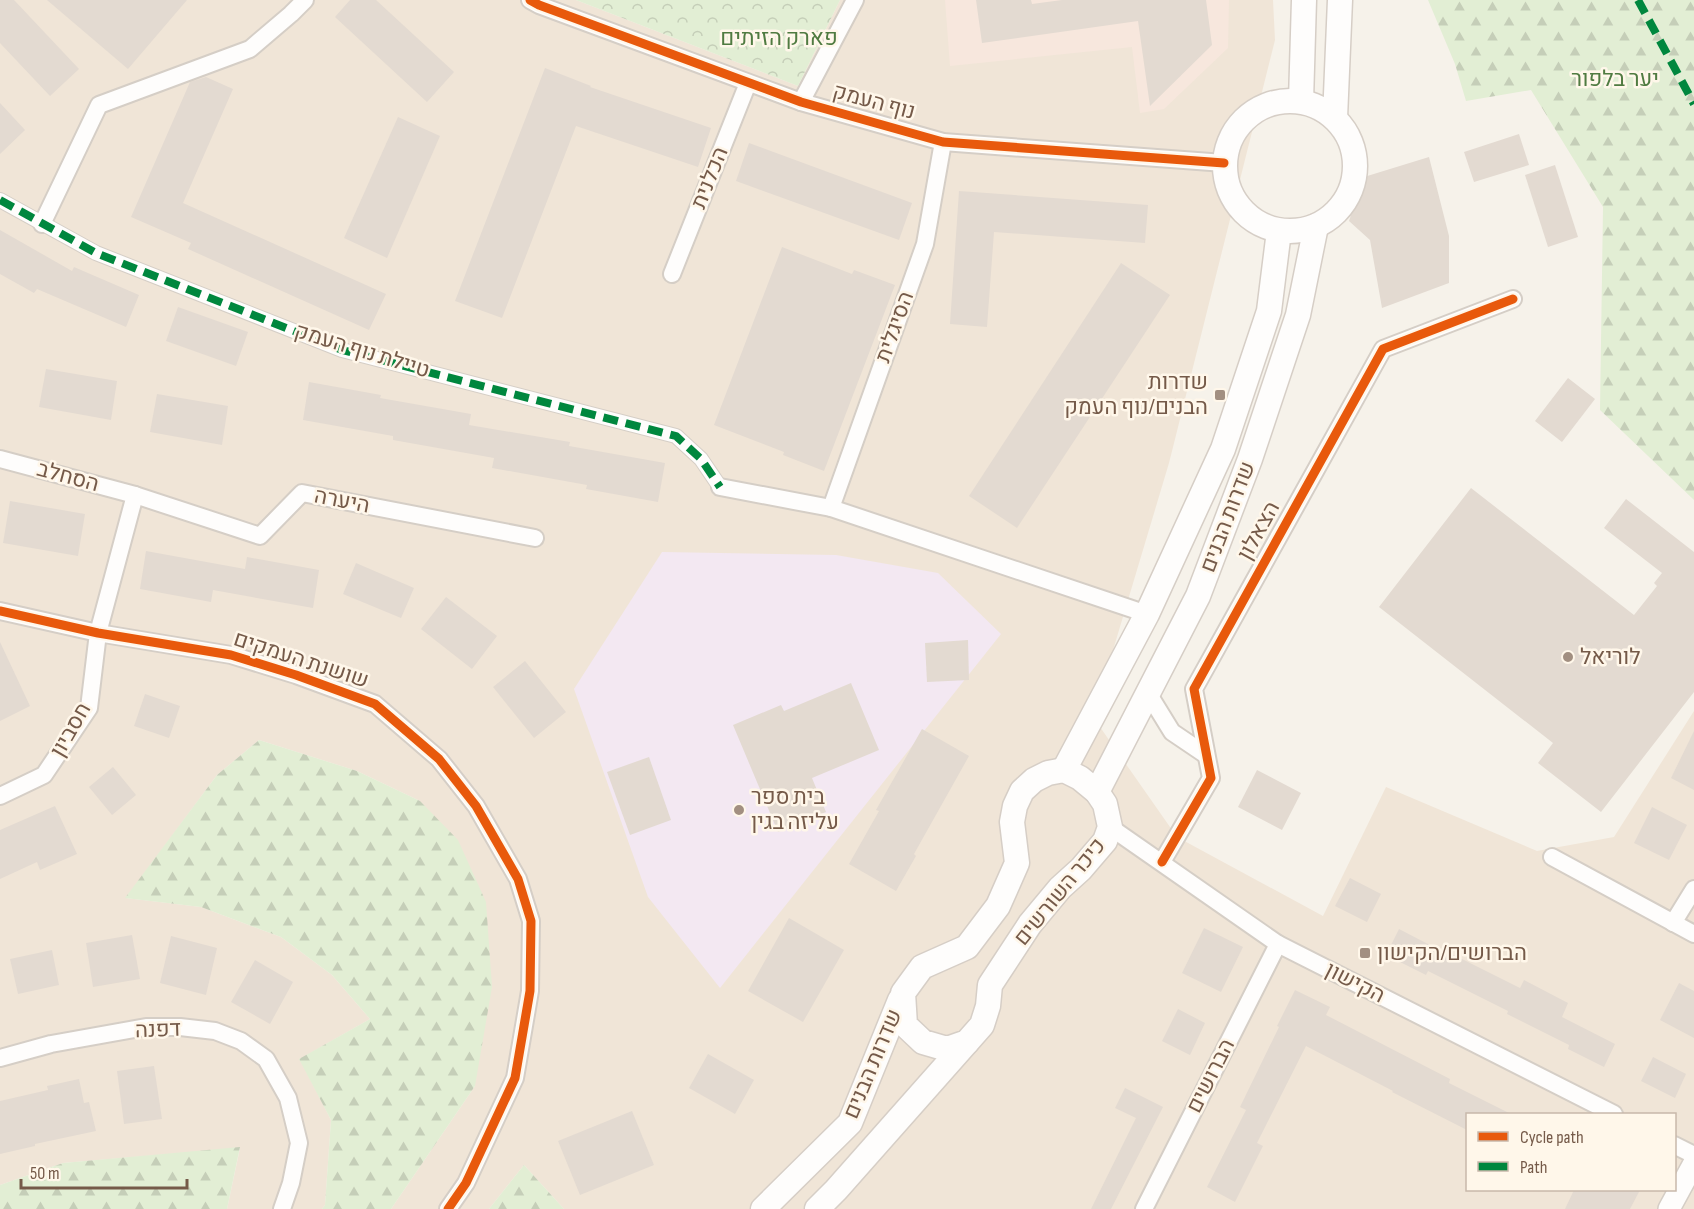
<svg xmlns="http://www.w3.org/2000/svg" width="1694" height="1209" font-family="'Sofia Sans Condensed',Heebo,sans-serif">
<defs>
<pattern id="forest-firs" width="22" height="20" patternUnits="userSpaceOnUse" patternTransform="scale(1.5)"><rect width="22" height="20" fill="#e2eed4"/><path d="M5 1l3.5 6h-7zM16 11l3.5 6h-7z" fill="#c5ceb8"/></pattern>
<pattern id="park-crowns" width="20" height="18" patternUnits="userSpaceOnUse" patternTransform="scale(1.5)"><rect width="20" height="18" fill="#e2eed4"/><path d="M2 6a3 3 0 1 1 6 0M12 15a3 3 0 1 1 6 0" fill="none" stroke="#c5ceb8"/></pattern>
</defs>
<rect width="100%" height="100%" fill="#f6f2ea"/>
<!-- residential -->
<path fill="#f0e5d7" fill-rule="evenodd" d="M0 0H576L798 86 840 0H1273L1275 40 1169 463 1093 717 1177 837 1323 916 1386 787 1537 851 1614 837 1694 711V1209H564L524 1165 489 1209H391L475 1086 420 801 357 771 259 740 217 775 126 898 201 907 281 937 332 975 370 1019 300 1059 331 1120 325 1205 322 1209H227L240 1148 63 1163 0 1185ZM1468 1114H1674V1190H1468Z"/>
<!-- commercial -->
<polygon fill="#f7e7dd" points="945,0 1229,0 1228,48 1164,109 1140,113 1132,47 950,66"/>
<!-- education -->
<polygon fill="#f3e8f2" points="662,552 836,555 938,573 1001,634 720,988 648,897 574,689"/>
<!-- forest -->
<g fill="url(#forest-firs)">
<polygon points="1428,0 1694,0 1694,500 1600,410 1603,207 1531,90 1466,101 1455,64"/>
<polygon points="259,740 357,771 420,801 458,840 486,902 492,987 475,1086 391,1209 322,1209 325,1205 331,1120 299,1059 370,1019 332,975 281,937 201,907 125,898 217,775"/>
<polygon points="240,1147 227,1209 0,1209 0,1185 63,1163"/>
<polygon points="524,1165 564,1209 489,1209"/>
</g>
<!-- park -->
<polygon fill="url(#park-crowns)" points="576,0 840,0 798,86"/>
<!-- building -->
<g fill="#e3dad1">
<polygon points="0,0 14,0 79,69 50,96 0,43"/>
<polygon points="47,0 187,0 128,69"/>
<polygon points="350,0 376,0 454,72 427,102 335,17"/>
<polygon points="976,0 1031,0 1032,4 1062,0 1206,0 1212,45 1150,106 1138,21 982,43"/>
<polygon points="545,68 591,86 590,87 711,128 698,167 576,126 502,318 455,301"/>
<polygon points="206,77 233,89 183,203 386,294 369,330 188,249 191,243 131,217 190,82"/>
<polygon points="0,103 25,130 0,154"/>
<polygon points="398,117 440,136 387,258 344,238"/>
<polygon points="1519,134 1529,165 1474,182 1464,152"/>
<polygon points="749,143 912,203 899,240 736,181"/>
<polygon points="1429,157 1449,236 1449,283 1382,308 1370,240 1349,221 1364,177"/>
<polygon points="1555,165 1578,237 1548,247 1525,175"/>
<polygon points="959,191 1148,205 1145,243 994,232 987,327 950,324"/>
<polygon points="0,230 72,271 74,267 139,295 126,327 37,289 34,293 0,274"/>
<polygon points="782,247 852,274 854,270 895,285 824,471 783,455 784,452 714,425"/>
<polygon points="1121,263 1170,295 1017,528 969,496"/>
<polygon points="178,307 248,332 236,366 166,341"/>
<polygon points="46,369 117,381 111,420 39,407"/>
<polygon points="1568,378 1595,399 1562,442 1535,421"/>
<polygon points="309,382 381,395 380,398 471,414 469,425 570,442 569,446 665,463 658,502 586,489 587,485 492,468 494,458 393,440 393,436 303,420"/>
<polygon points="157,394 228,406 222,445 150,432"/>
<polygon points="1471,488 1634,615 1657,586 1654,583 1662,573 1604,528 1626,499 1694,552 1694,692 1601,812 1538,763 1553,743 1379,607"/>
<polygon points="10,501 85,514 78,556 3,543"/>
<polygon points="146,551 245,569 247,557 319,570 313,608 213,590 211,602 140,589"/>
<polygon points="356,563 414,588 401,618 343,594"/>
<polygon points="446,597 497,636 472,669 421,629"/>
<polygon points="968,640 969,680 927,682 925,643"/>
<polygon points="0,642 30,706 0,721"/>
<polygon points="525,661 566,712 534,738 493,687"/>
<polygon points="851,683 879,750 812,778 826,812 778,832 733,725 781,705 784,711"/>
<polygon points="145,694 180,706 169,738 134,726"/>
<polygon points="922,729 969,756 914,854 916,856 896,891 849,864 879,811 876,810"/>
<polygon points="1694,731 1694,790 1671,778"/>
<polygon points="649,757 671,820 630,835 607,772"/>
<polygon points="113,767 136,795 112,815 89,787"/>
<polygon points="1257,770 1301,793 1282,830 1238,807"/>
<polygon points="55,806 77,854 40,870 37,862 0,879 0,830"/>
<polygon points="1652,807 1687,825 1669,860 1634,843"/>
<polygon points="1350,878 1381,894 1367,922 1335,906"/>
<polygon points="789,918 844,950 803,1022 748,991"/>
<polygon points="1204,928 1243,947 1221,992 1182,973"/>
<polygon points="1399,929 1451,956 1452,954 1520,988 1524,980 1568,1003 1562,1017 1615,1044 1604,1067 1568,1049 1569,1045 1507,1014 1508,1011 1428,971 1426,975 1386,955"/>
<polygon points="132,935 140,979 93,987 86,943"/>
<polygon points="171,936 217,948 206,995 160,983"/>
<polygon points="52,950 59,985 18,994 10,959"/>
<polygon points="255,960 293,982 270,1024 231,1002"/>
<polygon points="1679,983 1694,991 1694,1038 1660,1020"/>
<polygon points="1295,990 1330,1007 1326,1015 1450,1079 1449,1083 1511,1114 1467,1114 1467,1130 1392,1092 1393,1091 1306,1046 1257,1143 1263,1146 1235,1202 1207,1187 1246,1110 1240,1107 1279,1027 1277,1026"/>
<polygon points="1178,1009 1205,1023 1190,1055 1162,1041"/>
<polygon points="708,1054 754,1080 735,1114 689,1088"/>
<polygon points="1653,1057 1686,1074 1675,1098 1641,1081"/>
<polygon points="154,1066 162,1119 124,1124 117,1071"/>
<polygon points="79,1079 84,1103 89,1102 96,1131 35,1144 35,1146 0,1154 0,1101 48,1090 47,1086"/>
<polygon points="1125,1088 1163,1107 1111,1209 1091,1209 1136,1118 1115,1108"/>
<polygon points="632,1111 654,1165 580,1195 558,1141"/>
<polygon points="1574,1190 1640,1190 1630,1209 1565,1209"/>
</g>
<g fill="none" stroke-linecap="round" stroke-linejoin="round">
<!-- pedestrian casing -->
<g stroke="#d5cec6" stroke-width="16">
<polyline id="pedestrian" points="0,200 96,253 342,350 676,436 701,459 720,487"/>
</g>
<!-- minor casing -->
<g stroke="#d5cec6" stroke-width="20">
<g id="minor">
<polyline points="530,0 539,5 801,102 943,142 1224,163"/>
<polyline points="801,102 855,0"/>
<polyline points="42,224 99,105 250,49 291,14 305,0"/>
<polyline points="672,274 748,83"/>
<polyline points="0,459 135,495 260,536 302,493 535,538"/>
<polyline points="720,487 831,508 1147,614"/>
<polyline points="831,508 925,244 943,142"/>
<polyline points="0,611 98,633 231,655 296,675 375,704 439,759 476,806 518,879 531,921 530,991 515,1078 466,1183 448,1209"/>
<polyline points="1148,693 1172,732 1206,755"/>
<polyline points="0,796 44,775 89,708 98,633 135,495"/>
<polyline points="1110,827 1278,944 1614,1114"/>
<polyline points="1552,857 1694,934"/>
<polyline points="1162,862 1211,778 1194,689 1383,349 1513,299"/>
<polyline points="1673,923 1694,889"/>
<polyline points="0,1058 51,1044 146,1027 180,1027 215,1031 241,1041 266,1059 288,1098 299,1143 291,1183 282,1209"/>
<polyline points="1674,1145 1694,1155"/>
<polyline points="1144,1209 1278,944"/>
</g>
</g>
<!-- tertiary casing -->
<g stroke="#d5cec6" stroke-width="24">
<polyline id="tertiary" points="1669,1209 1694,1163"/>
</g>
<!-- secondary casing -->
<g stroke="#d6cec6" stroke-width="27">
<g id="secondary">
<circle cx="1290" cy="166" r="65"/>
<polyline points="1301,101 1304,0"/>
<polyline points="1335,118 1340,0"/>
<polygon points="1064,770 1080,778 1097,792 1105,804 1110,827 1105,841 1081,869 1060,888 1030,924 990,985 988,1006 982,1025 967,1042 947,1049 923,1042 905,1025 903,993 922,967 967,947 998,906 1017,863 1012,822 1015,806 1022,791 1034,780 1048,773"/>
<polyline points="1064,770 1147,614 1223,449 1269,311 1279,231"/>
<polyline points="1097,792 1198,596 1250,459 1298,315 1316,226"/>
<polyline points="763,1209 850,1123 900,1000"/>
<polyline points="817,1209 836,1190 967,1042"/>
</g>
</g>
<!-- pedestrian -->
<use href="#pedestrian" stroke="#fefdfc" stroke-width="14"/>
<!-- minor -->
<use href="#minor" stroke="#fefdfc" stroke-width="16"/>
<!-- tertiary -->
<use href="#tertiary" stroke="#fefdfc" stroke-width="21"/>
<!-- secondary -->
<use href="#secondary" stroke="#fefdfc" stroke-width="24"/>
<!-- quiet -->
<g stroke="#00873e" stroke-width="8" stroke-dasharray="15 8" stroke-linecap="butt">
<polyline points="1638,0 1694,104"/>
<polyline points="0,200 96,253 342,350 676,436 701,459 720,487"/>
</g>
<!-- cycleway casing -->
<g stroke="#fff7ea" stroke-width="13">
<g id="cycleway">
<polyline points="530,0 539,5 801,102 943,142 1224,163"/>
<polyline points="0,611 98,633 231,655 296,675 375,704 439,759 476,806 518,879 531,921 530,991 515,1078 466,1183 448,1209"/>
<polyline points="1162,862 1211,778 1194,689 1383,349 1513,299"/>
</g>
</g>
<!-- cycleway -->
<use href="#cycleway" stroke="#e8590c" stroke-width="9"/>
</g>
<!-- markers -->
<g fill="#a28f81" stroke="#fff7ea" stroke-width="2">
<rect x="1214" y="389" width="12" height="12" rx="3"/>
<circle cx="1568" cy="657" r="6"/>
<circle cx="739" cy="810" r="6"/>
<rect x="1359" y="947" width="12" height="12" rx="3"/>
</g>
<g text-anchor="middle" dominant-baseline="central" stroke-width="5" stroke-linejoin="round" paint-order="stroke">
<!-- park labels -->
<g font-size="22" fill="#507b41" stroke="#fff7ea">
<text x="779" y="38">פארק הזיתים</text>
<text x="1615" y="79">יער בלפור</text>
</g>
<!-- street labels -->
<g font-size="22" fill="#755a49" stroke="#fff7ea">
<text transform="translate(874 102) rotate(15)">נוף העמק</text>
<text transform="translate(710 178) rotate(-68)">הכלנית</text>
<text transform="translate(895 327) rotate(-70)">הסיגלית</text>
<text transform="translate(362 351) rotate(17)">טיילת נוף העמק</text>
<text transform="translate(68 477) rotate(15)">הסחלב</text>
<text transform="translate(342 501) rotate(11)">היערה</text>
<text transform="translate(1228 517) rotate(-69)">שדרות הבנים</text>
<text transform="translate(1259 531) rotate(-61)">הצאלון</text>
<text transform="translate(301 660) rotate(18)">שושנת העמקים</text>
<text transform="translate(71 730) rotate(-60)">חסביון</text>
<text transform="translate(1060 892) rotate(-51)">כיכר השורשים</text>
<text transform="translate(1355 983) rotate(27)">הקישון</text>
<text transform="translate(158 1030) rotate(-2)">דפנה</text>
<text transform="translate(873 1064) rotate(-67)">שדרות הבנים</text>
<text transform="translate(1211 1076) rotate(-63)">הברושים</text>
</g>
<!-- poi labels -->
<g font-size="22" fill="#755a49" stroke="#fff7ea" text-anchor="start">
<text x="1208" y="382" text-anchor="end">שדרות<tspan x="1208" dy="25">הבנים/נוף העמק</tspan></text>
<text x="1580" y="657">לוריאל</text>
<text x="751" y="797">בית ספר<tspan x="751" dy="25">עליזה בגין</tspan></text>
<text x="1377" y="953">הברושים/הקישון</text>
</g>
</g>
<!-- legend -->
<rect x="1466" y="1113" width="210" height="78" fill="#fff7ea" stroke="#c8b8aa" stroke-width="1.5"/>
<rect x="1478" y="1132" width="30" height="9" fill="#e8590c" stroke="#c8b8aa" stroke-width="1.5"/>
<text x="1520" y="1143" font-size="18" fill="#755a49">Cycle path</text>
<rect x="1478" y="1162" width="30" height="9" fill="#00873e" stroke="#c8b8aa" stroke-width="1.5"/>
<text x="1520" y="1173" font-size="18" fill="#755a49">Path</text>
<!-- scale -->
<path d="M21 1179v9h166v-9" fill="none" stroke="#755a49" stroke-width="3"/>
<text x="30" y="1179" font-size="18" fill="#755a49" stroke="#fff7ea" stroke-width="4.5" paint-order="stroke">50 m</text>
</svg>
